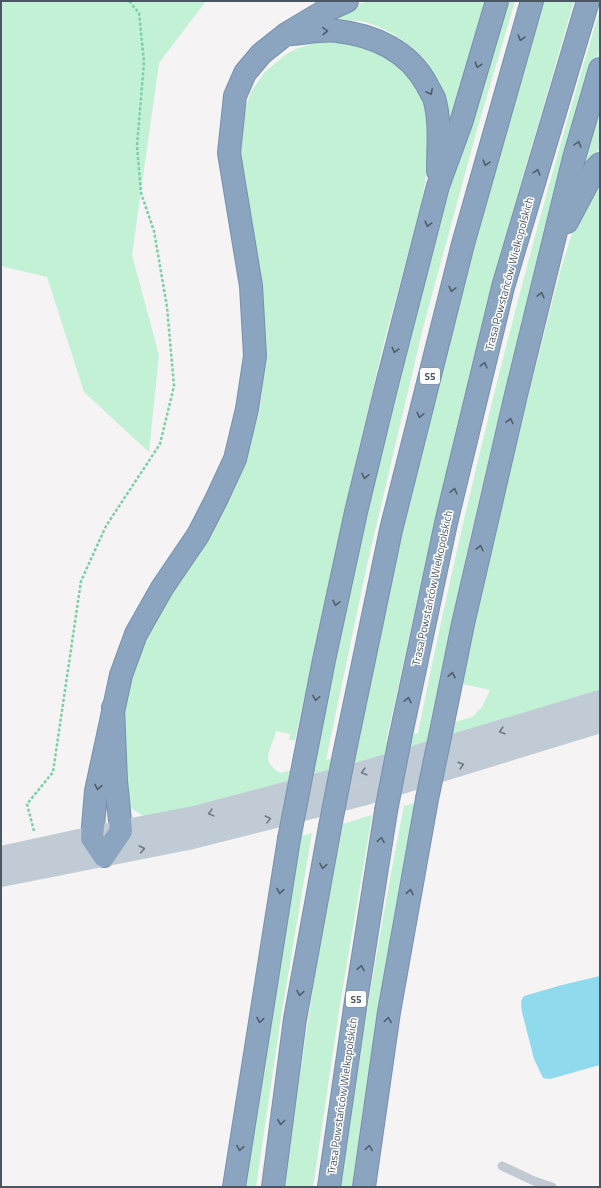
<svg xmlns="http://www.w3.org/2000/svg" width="601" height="1188" font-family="'Titillium Web',sans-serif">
<rect width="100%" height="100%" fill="#f5f3f3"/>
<!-- green -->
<g fill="#c3f1d5">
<polygon points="1,1 206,1 159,63 132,255 159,355 149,452 84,392 47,277 1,266"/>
<path d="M367 1H486L450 119H448C443 105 440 89 434 75 422 50 390 28 364 22 354 20 344 20 334 19L332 16Z"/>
<path d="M503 1H515L478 126 423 328 367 565 326 760 357 751C371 680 385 609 401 538 441 357 489 178 543 1H574L515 204 481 332 431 537 386 742 418 733C467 489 528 248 600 9V47L568 156 506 387 469 543 429 730 472 717 482 707 490 690 462 684 514 452 560 272 574 227 600 177V694L301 784 145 817 132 809 126 800 123 728 125 707 134 666 151 626 246 458 259 413 262 394 266 342 264 319 241 160V131L248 100 252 90 265 72 285 55 296 49 320 41 364 43 404 69 421 94 428 123V165L421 205 383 346 352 478 295 740H289L290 734 276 731C272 749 258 761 281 773L315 763C363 506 430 252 503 1Z"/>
<polygon points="600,103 600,148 588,161 586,161 584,160"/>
<path d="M415 803C391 931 370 1058 352 1187H341C358 1059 379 933 404 806Z"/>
<polygon points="372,815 341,998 313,1187 283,1187 318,955 343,824"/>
<polygon points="312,833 281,1017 256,1187 245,1187 301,836"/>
</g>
<!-- water -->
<path fill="#90daee" d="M600 976V1065L550 1079 543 1078 534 1059 522 1012C521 1006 520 1001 524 996L562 985Z"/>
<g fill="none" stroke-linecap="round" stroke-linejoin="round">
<!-- highway casing -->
<g stroke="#7690ad" stroke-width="24">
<g id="highway">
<path d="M292 34C305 33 324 29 337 31 374 35 409 51 427 85 429 89 432 94 434 98 441 121 438 147 438 171"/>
<polyline points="567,222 595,169 600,164"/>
<polyline points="113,708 116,781 121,831 104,856 92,838 96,791 121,675 136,634 162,588 198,535 216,500 235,459 247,409 255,356 251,286 229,153 235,96 245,73 261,54 286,34 323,12 347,1"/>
<polyline points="442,727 463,624 515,399 574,158 600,69"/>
<polyline points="400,739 446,523 503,287 588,1"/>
<polyline points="344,755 391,530 463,244 532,1"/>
<polyline points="303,767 324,660 356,512 386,388 438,186 461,123 497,1"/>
<polyline points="234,1187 289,839"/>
<polyline points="273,1187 295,1019 330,827"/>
<polyline points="329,1187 356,1001 386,811"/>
<polyline points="364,1187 389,1012 427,799"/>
</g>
</g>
<!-- path -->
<polyline stroke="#7ad0a6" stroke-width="2.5" stroke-dasharray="3 2" stroke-linecap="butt" points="34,831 27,804 53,772 81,581 106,526 160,444 174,386 167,307 154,231 141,193 137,146 144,62 139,13 129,1"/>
<!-- lane -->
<polyline stroke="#c1cad2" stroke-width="9" points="502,1166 534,1181 552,1187"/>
<!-- secondary -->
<g stroke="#c1cbd6" stroke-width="22">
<polyline points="1,857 121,831 199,816 367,771 600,701"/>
<polyline points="1,876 188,839 366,794 600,722"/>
</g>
<!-- highway -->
<use href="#highway" stroke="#8ba5c1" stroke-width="22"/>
<!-- highway-bridge casing -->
<g stroke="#7690ad" stroke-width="24" stroke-linecap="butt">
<g id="highway-bridge">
<polyline points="427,799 442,727"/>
<polyline points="386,811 400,739"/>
<polyline points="330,827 344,755"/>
<polyline points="289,839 303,767"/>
</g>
</g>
<!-- highway-bridge -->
<use href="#highway-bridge" stroke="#8ba5c1" stroke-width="22"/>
</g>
<!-- one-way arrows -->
<defs><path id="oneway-chevron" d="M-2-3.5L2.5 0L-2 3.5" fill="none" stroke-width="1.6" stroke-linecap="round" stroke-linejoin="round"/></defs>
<g stroke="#505e6b">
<use href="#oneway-chevron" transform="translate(325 31) rotate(-4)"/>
<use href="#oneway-chevron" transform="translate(521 38) rotate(107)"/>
<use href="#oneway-chevron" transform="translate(478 65) rotate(107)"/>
<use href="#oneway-chevron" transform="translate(430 92) rotate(63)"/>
<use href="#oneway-chevron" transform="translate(578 144) rotate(-74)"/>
<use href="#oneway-chevron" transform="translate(486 163) rotate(106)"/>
<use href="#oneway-chevron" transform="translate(537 172) rotate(-73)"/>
<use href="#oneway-chevron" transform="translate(428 224) rotate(105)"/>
<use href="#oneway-chevron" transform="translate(452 289) rotate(104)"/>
<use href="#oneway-chevron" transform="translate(541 295) rotate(-76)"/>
<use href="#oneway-chevron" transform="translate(395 350) rotate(104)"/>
<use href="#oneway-chevron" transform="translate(484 365) rotate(-76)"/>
<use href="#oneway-chevron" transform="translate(420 415) rotate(104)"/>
<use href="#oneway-chevron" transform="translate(510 421) rotate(-77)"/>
<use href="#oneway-chevron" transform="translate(365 476) rotate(103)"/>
<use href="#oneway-chevron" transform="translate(454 491) rotate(-76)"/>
<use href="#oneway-chevron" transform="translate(480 548) rotate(-77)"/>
<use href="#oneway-chevron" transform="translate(336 603) rotate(102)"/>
<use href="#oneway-chevron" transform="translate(452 675) rotate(-78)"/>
<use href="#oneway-chevron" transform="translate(316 698) rotate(101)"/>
<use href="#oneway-chevron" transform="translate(408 700) rotate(-78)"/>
<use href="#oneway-chevron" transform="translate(98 787) rotate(100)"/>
<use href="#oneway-chevron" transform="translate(381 840) rotate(-81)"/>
<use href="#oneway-chevron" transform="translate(323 866) rotate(100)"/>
<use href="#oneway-chevron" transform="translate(280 891) rotate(99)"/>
<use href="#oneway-chevron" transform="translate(410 892) rotate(-79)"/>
<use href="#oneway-chevron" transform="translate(361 968) rotate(-81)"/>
<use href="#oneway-chevron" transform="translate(300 993) rotate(100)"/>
<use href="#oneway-chevron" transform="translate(260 1020) rotate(99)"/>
<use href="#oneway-chevron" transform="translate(388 1020) rotate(-82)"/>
<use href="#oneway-chevron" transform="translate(281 1122) rotate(97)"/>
<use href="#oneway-chevron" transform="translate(240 1148) rotate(99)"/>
<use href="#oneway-chevron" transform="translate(369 1148) rotate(-82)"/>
</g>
<g stroke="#6e7984">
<use href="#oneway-chevron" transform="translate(502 731) rotate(163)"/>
<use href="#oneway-chevron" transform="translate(461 765) rotate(-17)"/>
<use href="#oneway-chevron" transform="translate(364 772) rotate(164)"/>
<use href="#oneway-chevron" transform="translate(211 813) rotate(165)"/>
<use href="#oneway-chevron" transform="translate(268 819) rotate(-14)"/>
<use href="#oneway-chevron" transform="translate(142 849) rotate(-11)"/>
</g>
<g text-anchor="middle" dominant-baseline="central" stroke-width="3" stroke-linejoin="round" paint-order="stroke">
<!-- shield labels -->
<g fill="#fff" stroke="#808990" stroke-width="1">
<rect x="420" y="368" width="20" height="16" rx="3"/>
<rect x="346" y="991" width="20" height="16" rx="3"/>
</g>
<g font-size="10" font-weight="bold" fill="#4a5661">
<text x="430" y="376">S5</text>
<text x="356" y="999">S5</text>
</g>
<!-- street labels -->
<g font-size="11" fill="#4a5661" stroke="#fff">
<text transform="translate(509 274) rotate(-75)">Trasa Powstańców Wielkopolskich</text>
<text transform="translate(432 588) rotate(-78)">Trasa Powstańców Wielkopolskich</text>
<text transform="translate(342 1096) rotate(-82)">Trasa Powstańców Wielkopolskich</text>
</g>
</g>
<!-- border -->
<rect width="601" height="1188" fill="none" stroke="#4a5661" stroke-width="4"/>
</svg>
